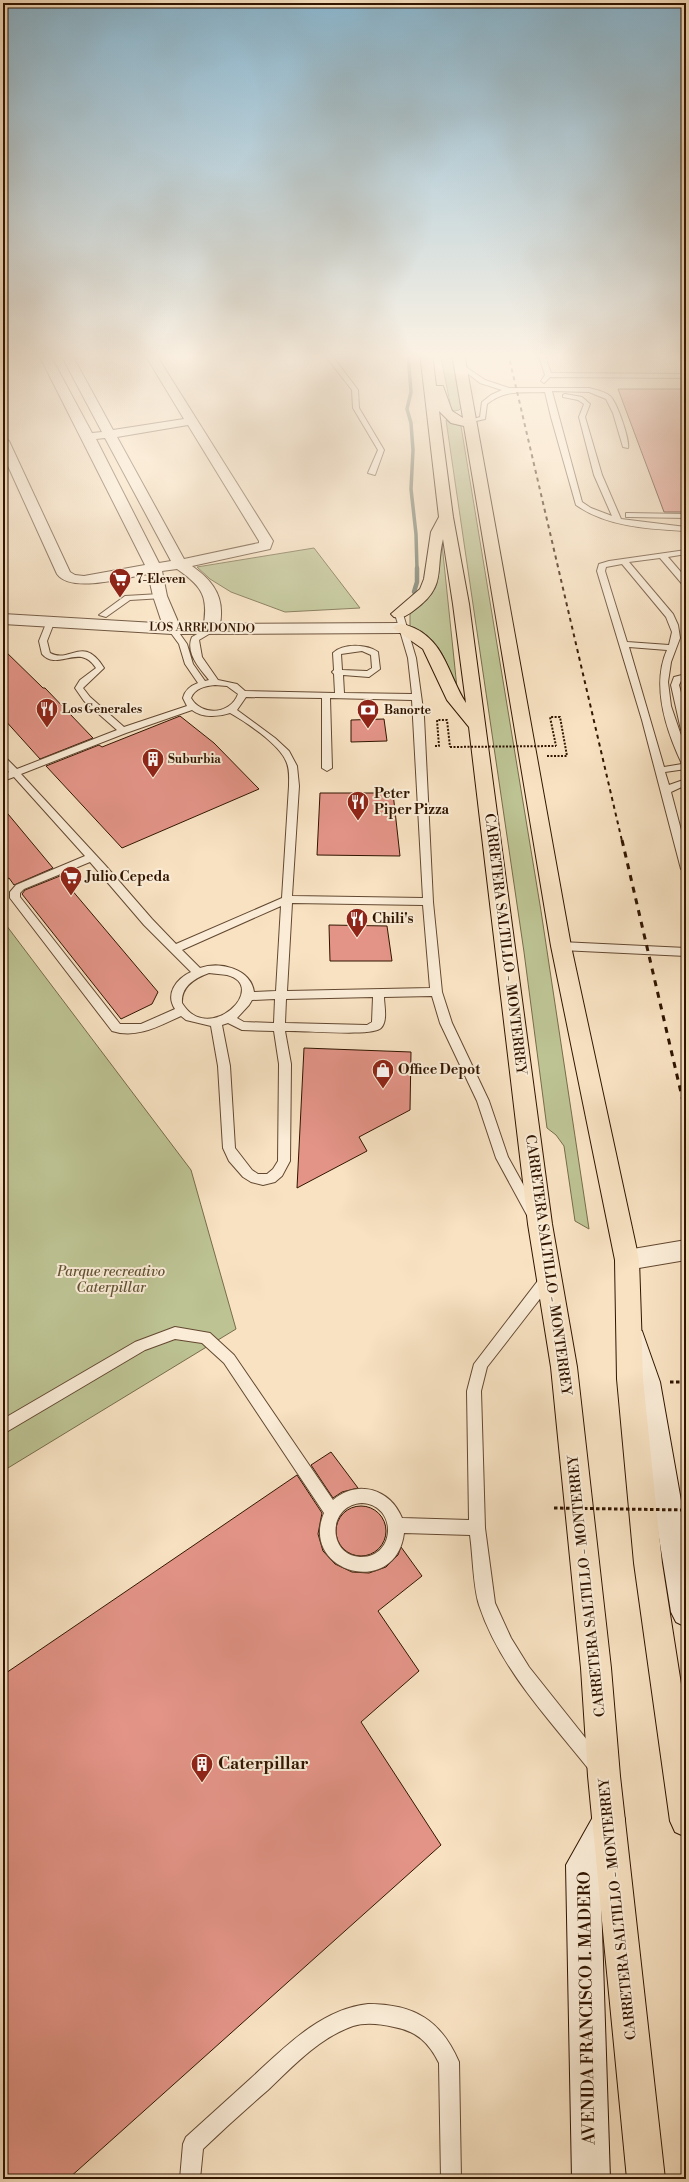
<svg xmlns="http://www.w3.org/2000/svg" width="689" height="2182" font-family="'Libre Bodoni',serif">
<rect width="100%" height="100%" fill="#f8e2c2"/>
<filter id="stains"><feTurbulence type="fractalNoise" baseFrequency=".005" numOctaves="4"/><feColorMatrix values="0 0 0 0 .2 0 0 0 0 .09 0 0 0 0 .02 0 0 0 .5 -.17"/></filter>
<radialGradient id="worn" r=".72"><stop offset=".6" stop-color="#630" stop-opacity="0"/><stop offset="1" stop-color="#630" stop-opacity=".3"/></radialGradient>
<!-- green -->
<g fill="#bdc393" stroke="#776c4a">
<polygon points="440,353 451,353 461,408 459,410 454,411 451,408"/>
<polygon points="446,420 450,423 461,426 541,911 589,1229 575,1221 564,1146 556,1135 547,1128 524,952"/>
<path d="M442 544 457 688C451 681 450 671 446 662 439 645 428 633 410 626V614C427 601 439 591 439 568 439 559 439 552 442 544Z"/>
<polygon points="314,548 360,608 285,612 231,592 210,579 197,567"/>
<polygon points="3,921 191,1170 236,1329 3,1471"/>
</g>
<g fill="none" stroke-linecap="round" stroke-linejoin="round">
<!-- stream-far1 -->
<polyline stroke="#727a6a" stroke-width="3.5" points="408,353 411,392 407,409 411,423 413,450 411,489 416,534 417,569"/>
<!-- stream -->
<polyline stroke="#727a6a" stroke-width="4.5" points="414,592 417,582 417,568"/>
</g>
<!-- building -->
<g fill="#e39487" stroke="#311500">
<polygon points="618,389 686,389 686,512 664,512"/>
<polygon points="3,649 43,688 45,688 93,738 40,759 3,718"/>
<polygon points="180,716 214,743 259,789 122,848 46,766 99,745 102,747"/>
<polygon points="384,719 387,741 351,742 351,720"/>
<polygon points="320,793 393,793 400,856 317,855"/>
<polygon points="3,808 53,868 14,885 9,878 3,881"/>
<polygon points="60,876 158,992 152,1004 121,1019 22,894 25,890"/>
<polygon points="329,925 387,926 392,961 330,961"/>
<polygon points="304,1048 411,1052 410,1110 359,1137 367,1151 297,1188"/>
<polygon points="331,1452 358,1488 342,1492 333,1498 311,1465"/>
<polygon points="297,1475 322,1513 318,1534 323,1551 335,1564 352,1572 369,1573 386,1567 398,1555 401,1547 422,1576 378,1611 419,1671 361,1722 441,1845 68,2179 3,2179 3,1675"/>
<circle cx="361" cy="1531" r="25"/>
</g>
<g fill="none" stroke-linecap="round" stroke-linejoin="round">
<!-- service casing -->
<g stroke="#634830" stroke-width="2">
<g id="service">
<polygon points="323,353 330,353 358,390 359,408 384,450 375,475 368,473 378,450 353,408 352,390"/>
<polygon points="538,353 544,353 551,373 686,374 686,378 550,377 544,383 541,381 545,375"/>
<path d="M460 363 485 380 509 388H589C596 390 604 391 610 396 617 402 630 440 628 448L623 447 613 413 606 399 589 392 552 391 582 502 591 508 612 516 594 475 579 417 584 404 578 400 563 397V395L565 394 582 397 590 404 585 417 602 475 621 519 686 527V531C649 529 607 527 576 505L551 417 545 392C523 393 506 389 487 404L485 419 467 423V421L480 417 482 402 491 395 502 390 480 383 458 366 457 365Z"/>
<polygon points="626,513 686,514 686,518 629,517 626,517"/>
<path d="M686 550V554L668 557 686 578V585H683L660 558 629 562 673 614 678 625 680 638 671 662 668 682 671 706 686 750V769L665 772 669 785 686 779V785L671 792 686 849V872L681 869 642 720 597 571 599 564 609 561ZM622 564 666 617 672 632 669 645 627 642 605 571 606 567ZM629 647 667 650C651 686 666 730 682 764L664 767Z"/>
<polygon points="160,594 163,594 163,598 130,600 106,617 99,615 125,596"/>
<path d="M396 612 403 614 416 658 424 717 433 902 442 992 452 1023 489 1101 508 1157 539 1213 538 1217 533 1218 528 1217 496 1158 477 1101 440 1023 432 996 384 997C384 1005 388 1021 381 1028 372 1037 303 1030 285 1031L291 1064 290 1161 282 1176 275 1182 263 1185 251 1182 243 1177 229 1161 223 1148 218 1066 211 1026 186 1020 181 1016C159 1026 137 1039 112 1031L10 898V892L16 885 85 856 14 777 3 781V775L9 772 3 766V757L6 758 17 769 117 730 84 701 75 688 80 680 96 668C79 642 58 672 42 654L39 641 47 621 54 623 47 641 50 653C70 664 83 634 104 668L83 688 90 697 124 727 187 706 183 698C185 690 190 686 198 683L185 664 179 644 168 629 172 626 175 627 187 644 193 664 205 681 209 680C200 669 185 653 192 637L211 626 215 629 214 631 199 640 202 657 218 680 237 684 245 691 335 693 334 674 332 672 334 670 333 653C343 643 367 644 378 652L380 669 369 677 343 675 344 693 412 694 408 658 395 614ZM362 651 371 655 372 668 367 671 342 670 341 654ZM215 685 227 686 238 694C231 714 202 717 191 698 195 688 205 686 215 685ZM246 697 322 698V768L327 771 332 768 330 698 412 700 423 898 292 896 299 786 297 766 289 751 275 738 237 710ZM192 710C202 718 218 717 230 713 246 722 279 744 286 761 290 769 289 778 289 786L282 898 176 944 152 919 105 865 21 774 126 733ZM90 862 144 925 191 972C176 979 165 994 175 1009L141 1024H120L20 897V893L24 889ZM292 903 423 905 430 988 287 991ZM281 906 276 991 254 992C251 969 220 961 200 968L182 950ZM209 973C215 974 221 974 227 975 270 986 209 1047 182 1003 181 986 195 978 209 973ZM373 997 372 1022 367 1025 285 1023 286 999ZM275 999 274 1023 244 1022 237 1018 249 1005 252 1000ZM228 1023 242 1030 274 1031 279 1064 278 1161 273 1169 267 1174H258L252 1170 235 1148 230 1066 222 1025Z"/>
<polygon points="686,674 686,680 681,681 679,685 686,712 686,733 681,730 671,685 674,677"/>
<polygon points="561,942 686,948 686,956 561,950 556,946"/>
<path d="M548 1272 553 1274 555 1278 553 1282 487 1367 481 1391 485 1528 495 1603 511 1638 529 1667 603 1760 606 1766 603 1772 597 1775 591 1772C550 1720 500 1669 479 1605 473 1586 473 1556 470 1535L404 1533C396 1599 299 1573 324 1513L224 1363 202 1343 175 1339 145 1350 3 1434V1419L135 1342 175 1327 210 1333 234 1355 333 1500C358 1479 390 1489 402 1518L469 1520 467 1391 474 1364 543 1274ZM362 1503C398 1505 396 1558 360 1557 327 1555 327 1505 362 1503Z"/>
<path d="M368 2004C414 2004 441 2020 459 2062L461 2179H441L439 2063C429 2043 417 2031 394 2027 381 2024 366 2022 353 2026 319 2038 293 2066 268 2090 246 2109 224 2129 203 2149L200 2179H180L183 2144 186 2137C207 2118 228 2099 249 2080 282 2050 320 2009 368 2004Z"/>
</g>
</g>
<!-- minor casing -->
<g stroke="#634830" stroke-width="2">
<g id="minor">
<path d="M38 353H49L92 433 102 432 60 353H71L113 430 184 419 144 353H155L273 541 270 549 192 566C209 578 222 592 221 614 221 620 220 627 216 632H206L203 629C209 597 203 587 177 569L162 571 167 596 179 624 180 629 177 632H167L164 629 153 596 148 574C127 577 71 594 57 574L3 455V437L9 441 70 572 75 575 84 576 145 565ZM188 425 259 541V543L184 559 117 437ZM105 438 171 561 159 563 96 439Z"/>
<polygon points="686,1240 686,1260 627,1270 618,1267 615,1260 618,1253 627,1250"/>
</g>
</g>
<!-- tertiary casing -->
<g stroke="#634830" stroke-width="2">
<polygon id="tertiary" points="3,614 172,624 401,623 406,625 409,628 406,631 401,633 172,634 3,624"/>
</g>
<!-- secondary casing -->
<g stroke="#311500" stroke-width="2">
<g id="secondary">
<polygon points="633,1328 642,1331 660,1382 686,1529 686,1627 676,1622 671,1612 634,1382 620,1339 624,1331"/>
<polygon points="609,1803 620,1808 625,1819 600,1868 610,2179 572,2179 566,1865 598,1808"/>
</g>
</g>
<!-- primary casing -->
<g stroke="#311500" stroke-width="2">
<path id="primary" d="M420 353H432L436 386H443L452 411 463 418 452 353H464L571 946 639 1260 643 1379 662 1563 686 1716V1837L675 1832 670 1821 634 1563 617 1379 615 1260 551 946 464 426 451 423 439 411 453 517 469 604 552 1224 577 1367 611 1668 620 1776 665 2179H627L588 1776 581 1668 551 1367 528 1224 469 727 447 700 423 649 393 628 396 625C402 623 407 625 414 628 445 642 449 677 466 703L453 604 443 539C435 572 447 587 413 611 406 616 402 619 394 617L391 614 420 589 424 579 431 532 439 517Z"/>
</g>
<!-- path-far1 -->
<g stroke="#311500" stroke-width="2" stroke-dasharray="2 1.5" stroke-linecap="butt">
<polyline points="435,746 439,746 437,720 447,720 450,747"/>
<polyline points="547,756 567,756 560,717 550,717 556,746"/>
</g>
<!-- path -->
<polyline stroke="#311500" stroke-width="3" stroke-dasharray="3.5 2.5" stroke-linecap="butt" points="670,1382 686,1382"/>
<!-- service -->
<use href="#service" fill="#faecd7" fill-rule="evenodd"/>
<!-- minor -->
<use href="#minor" fill="#faecd7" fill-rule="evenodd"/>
<!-- tertiary -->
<use href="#tertiary" fill="#faecd7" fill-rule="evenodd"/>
<!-- secondary -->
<use href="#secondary" fill="#faecd7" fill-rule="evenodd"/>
<!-- primary -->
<use href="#primary" fill="#f8e2c2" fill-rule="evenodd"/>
<!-- rail-far1 -->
<polyline stroke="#311500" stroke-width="2" stroke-dasharray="4 4" stroke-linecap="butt" points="508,353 622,841"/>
<!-- rail -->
<polyline stroke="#311500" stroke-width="3" stroke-dasharray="6 6" stroke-linecap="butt" points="622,840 686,1114"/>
<!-- path-bridge-far1 -->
<polyline stroke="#311500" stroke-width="2" stroke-dasharray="2 1.5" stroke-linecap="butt" points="450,747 556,746"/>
<!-- path-bridge -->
<polyline stroke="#311500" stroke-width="3" stroke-dasharray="3.5 2.5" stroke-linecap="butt" points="554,1508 686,1510"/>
</g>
<!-- sky -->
<linearGradient id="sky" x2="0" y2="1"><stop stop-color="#8ab8d2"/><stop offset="0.54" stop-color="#fcf2e4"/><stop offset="1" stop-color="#fcf2e4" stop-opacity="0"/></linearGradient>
<rect width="689" height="659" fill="url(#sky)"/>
<!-- icons -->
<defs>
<g id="supermarket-pin" transform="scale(1.15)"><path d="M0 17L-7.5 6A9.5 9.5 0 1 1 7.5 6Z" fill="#8f2418" stroke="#faecd7"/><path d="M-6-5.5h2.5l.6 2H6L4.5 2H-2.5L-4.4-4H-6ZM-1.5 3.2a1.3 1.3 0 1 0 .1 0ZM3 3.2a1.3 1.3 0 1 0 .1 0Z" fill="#fff"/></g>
<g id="restaurant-pin" transform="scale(1.15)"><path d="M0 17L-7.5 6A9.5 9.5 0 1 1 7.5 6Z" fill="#8f2418" stroke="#faecd7"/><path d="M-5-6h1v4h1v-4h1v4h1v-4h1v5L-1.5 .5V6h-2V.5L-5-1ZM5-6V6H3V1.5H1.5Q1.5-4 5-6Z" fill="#fff"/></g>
<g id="bank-pin" transform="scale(1.15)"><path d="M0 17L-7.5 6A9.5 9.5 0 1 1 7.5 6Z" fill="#8f2418" stroke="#faecd7"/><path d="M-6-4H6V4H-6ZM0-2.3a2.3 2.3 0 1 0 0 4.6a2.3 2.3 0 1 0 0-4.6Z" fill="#fff"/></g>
<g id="building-pin" transform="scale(1.15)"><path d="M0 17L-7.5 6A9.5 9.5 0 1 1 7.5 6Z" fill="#8f2418" stroke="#faecd7"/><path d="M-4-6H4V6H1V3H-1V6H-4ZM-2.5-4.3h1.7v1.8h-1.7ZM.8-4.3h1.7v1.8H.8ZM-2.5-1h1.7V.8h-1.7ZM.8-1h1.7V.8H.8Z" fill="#fff"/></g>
<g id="shop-pin" transform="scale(1.15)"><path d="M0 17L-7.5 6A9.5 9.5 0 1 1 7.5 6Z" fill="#8f2418" stroke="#faecd7"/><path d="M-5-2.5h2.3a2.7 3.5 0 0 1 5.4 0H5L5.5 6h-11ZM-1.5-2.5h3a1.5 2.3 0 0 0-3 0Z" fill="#fff"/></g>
</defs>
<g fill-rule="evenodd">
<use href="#supermarket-pin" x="120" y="579"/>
<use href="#restaurant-pin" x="47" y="709"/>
<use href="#bank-pin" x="368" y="710"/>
<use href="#building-pin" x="153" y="759"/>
<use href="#restaurant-pin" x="358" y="802"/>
<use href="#supermarket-pin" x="71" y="877"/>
<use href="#restaurant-pin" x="357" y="919"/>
<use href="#shop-pin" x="383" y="1070"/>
<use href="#building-pin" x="202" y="1764"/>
</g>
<g text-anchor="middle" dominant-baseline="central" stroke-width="4" stroke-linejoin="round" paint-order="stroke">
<!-- far-poi labels -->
<g font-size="12" font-weight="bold" fill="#311500" stroke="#faecd7" text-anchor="start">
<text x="136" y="579">7-Eleven</text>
<text x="62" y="709">Los Generales</text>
<text x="384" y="710">Banorte</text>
<text x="168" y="759">Suburbia</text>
</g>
<!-- far-street labels -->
<g font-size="12" fill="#311500" stroke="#faecd7">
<text transform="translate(202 628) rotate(1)">LOS ARREDONDO</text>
</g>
<!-- poi labels -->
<g font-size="14" font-weight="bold" fill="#311500" stroke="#faecd7" text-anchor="start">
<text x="374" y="794">Peter<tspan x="374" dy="16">Piper Pizza</tspan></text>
<text x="86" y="877">Julio Cepeda</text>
<text x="372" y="919">Chili's</text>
<text x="398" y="1070">Office Depot</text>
</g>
<!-- street labels -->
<g font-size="14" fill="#311500" stroke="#faecd7">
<text transform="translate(505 944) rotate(83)">CARRETERA SALTILLO - MONTERREY</text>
<text transform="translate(548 1265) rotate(82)">CARRETERA SALTILLO - MONTERREY</text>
<text transform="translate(587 1586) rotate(-96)">CARRETERA SALTILLO - MONTERREY</text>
<text transform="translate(618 1909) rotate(-96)">CARRETERA SALTILLO - MONTERREY</text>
</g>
<!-- park labels -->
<g font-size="14" font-style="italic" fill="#625233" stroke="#faecd7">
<text x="111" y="1272">Parque recreativo<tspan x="111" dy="16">Caterpillar</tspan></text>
</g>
<!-- near-poi labels -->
<g font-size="17" font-weight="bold" fill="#311500" stroke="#faecd7" text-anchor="start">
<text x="218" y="1764">Caterpillar</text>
</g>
<!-- near-street labels -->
<g font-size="17" fill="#311500" stroke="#faecd7">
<text transform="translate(587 2008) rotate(-91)">AVENIDA FRANCISCO I. MADERO</text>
</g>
</g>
<!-- margin -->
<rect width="689" height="2182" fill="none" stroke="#f8e2c2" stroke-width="16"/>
<rect x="4" y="4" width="681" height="2174" fill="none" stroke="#311500" stroke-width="2"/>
<rect x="8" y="8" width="673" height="2166" fill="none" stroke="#311500"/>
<rect width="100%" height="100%" filter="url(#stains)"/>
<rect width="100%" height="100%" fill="url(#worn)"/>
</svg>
